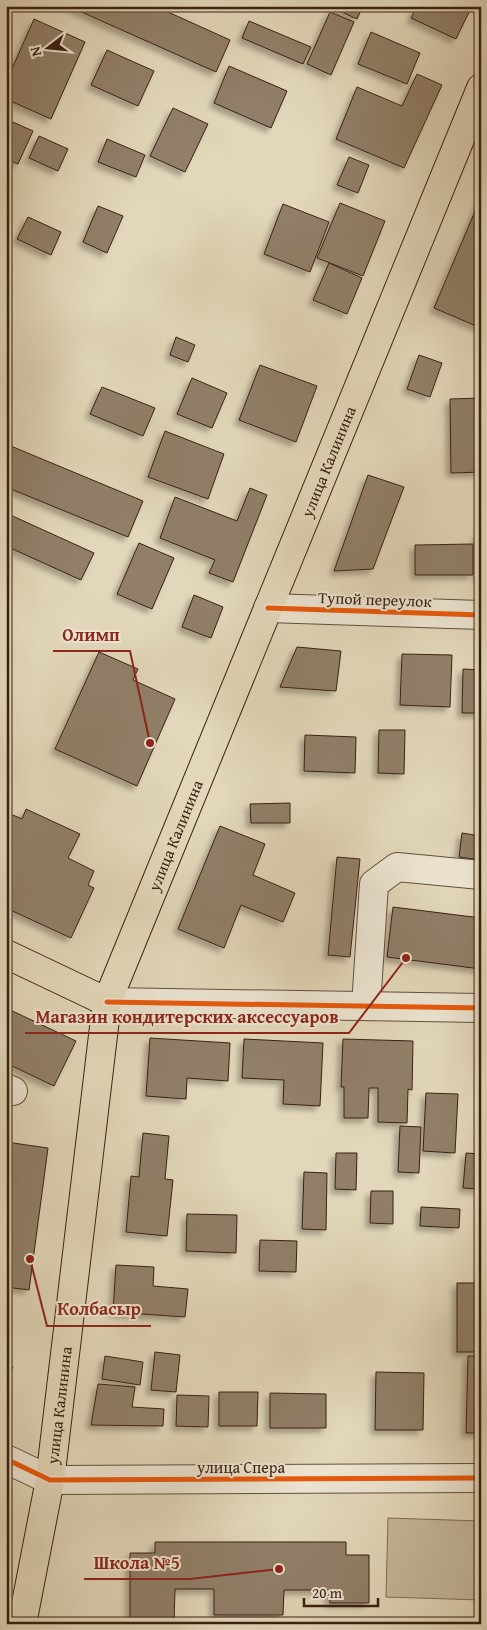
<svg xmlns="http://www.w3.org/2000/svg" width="487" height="1630" font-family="'Gentium Book Plus',serif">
<defs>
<filter id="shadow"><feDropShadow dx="-4.5" dy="4.5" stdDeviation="2.5" flood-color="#0004"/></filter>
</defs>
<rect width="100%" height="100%" fill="#e2d7ba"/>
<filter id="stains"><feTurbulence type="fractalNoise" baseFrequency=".004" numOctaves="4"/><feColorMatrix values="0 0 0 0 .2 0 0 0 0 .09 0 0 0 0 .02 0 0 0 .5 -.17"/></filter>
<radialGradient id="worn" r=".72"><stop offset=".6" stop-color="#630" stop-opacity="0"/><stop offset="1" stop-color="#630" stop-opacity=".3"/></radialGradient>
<!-- green -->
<polygon fill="#c5b89d" stroke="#806c58" points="388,1518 481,1521 481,1600 386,1597"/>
<!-- building -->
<g fill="#917f69" stroke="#3a2012" filter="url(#shadow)">
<polygon points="68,6 170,6 168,12 230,40 216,72"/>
<polygon points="329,6 363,6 357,19"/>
<polygon points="417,6 472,6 456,39 411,18"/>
<polygon points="330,12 354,22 331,75 307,64"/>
<polygon points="34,19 85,42 51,119 6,99 6,82"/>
<polygon points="249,21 311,47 303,64 242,38"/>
<polygon points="371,32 420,53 407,84 358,64"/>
<polygon points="107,50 154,71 138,106 91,85"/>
<polygon points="229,66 287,91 271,128 214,103"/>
<polygon points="417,74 442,85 404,168 336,139 357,87 402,106"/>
<polygon points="173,108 208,124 185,172 150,156"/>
<polygon points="6,119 33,131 18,164 6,159"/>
<polygon points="39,136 68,149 58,171 29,158"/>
<polygon points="107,139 145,155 136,177 98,162"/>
<polygon points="349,157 369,165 358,193 337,185"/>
<polygon points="6,172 12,174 6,187"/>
<polygon points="481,197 481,328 434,308"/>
<polygon points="340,203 385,221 363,276 317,258"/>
<polygon points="283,204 329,222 310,272 264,254"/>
<polygon points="98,206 123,216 107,253 83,242"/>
<polygon points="28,217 61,232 51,255 17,239"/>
<polygon points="329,263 362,278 347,314 313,300"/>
<polygon points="176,337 195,345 188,362 170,355"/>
<polygon points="419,355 442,363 430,397 407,389"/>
<polygon points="260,365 317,386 296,442 239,420"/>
<polygon points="192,378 227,393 212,428 177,414"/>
<polygon points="102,387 155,408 143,436 90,414"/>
<polygon points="481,398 481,472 451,473 450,399"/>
<polygon points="165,431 224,454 208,499 148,477"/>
<polygon points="6,444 143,501 128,537 6,487"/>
<polygon points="368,475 404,487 373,569 334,571"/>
<polygon points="250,488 267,495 233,582 209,573 215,560 160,538 175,497 237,521"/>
<polygon points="6,513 94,553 81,580 6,546"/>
<polygon points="477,533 481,533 481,578 478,578"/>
<polygon points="139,543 174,558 152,609 117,594"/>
<polygon points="473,544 473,575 415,575 415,545"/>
<polygon points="194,595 223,607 211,638 182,627"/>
<polygon points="297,647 341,651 336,691 280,687"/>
<polygon points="99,652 138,669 133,680 175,699 137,786 55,749"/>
<polygon points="402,654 452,655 450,707 400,705"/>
<polygon points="463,669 481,670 481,713 462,713"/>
<polygon points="379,730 405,730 404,774 378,773"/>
<polygon points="305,735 356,737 355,773 304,771"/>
<polygon points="290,803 290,823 251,823 250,804"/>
<polygon points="26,809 80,834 68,858 94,871 88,885 94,888 71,938 6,908 11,893 6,891 6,812 22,819"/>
<polygon points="220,826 265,844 253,875 295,893 283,922 241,905 224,948 178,929"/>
<polygon points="462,833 481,836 481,860 459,857"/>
<polygon points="337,857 360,859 350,957 328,955"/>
<polygon points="393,907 481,918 481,969 387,957"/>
<polygon points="6,1008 76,1041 54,1086 6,1063"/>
<polygon points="150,1038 230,1043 228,1081 187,1078 186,1099 146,1096"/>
<polygon points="244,1039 323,1043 320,1106 283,1104 284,1080 242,1078"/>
<polygon points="343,1039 413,1041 412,1090 408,1089 407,1123 378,1122 378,1088 369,1088 368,1118 344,1118 344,1087 341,1087"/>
<polygon points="426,1093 458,1094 455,1153 423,1151"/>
<polygon points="400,1126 421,1127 419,1173 398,1172"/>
<polygon points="143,1133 169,1136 165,1179 173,1180 167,1236 126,1232 131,1176 139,1177"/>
<polygon points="6,1142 48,1148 29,1290 6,1287"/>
<polygon points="336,1153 357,1153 356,1190 335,1189"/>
<polygon points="466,1153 481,1154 481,1189 463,1188"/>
<polygon points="304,1172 327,1173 326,1230 302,1229"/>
<polygon points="371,1191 393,1191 393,1224 370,1223"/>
<polygon points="421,1207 460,1209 459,1228 420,1226"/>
<polygon points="187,1214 237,1215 236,1253 186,1251"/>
<polygon points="260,1240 297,1241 296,1272 259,1271"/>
<polygon points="116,1265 154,1267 153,1286 188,1289 185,1317 113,1312"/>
<rect x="457" y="1283" width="24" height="69"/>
<polygon points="155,1352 180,1355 176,1392 151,1390"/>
<polygon points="105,1356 143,1362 140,1385 102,1379"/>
<polygon points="468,1356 481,1356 481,1433 466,1433"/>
<polygon points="6,1363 13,1367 6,1382"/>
<polygon points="376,1372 424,1373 423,1430 375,1430"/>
<polygon points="98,1384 135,1387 132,1407 164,1409 163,1426 91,1425"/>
<polygon points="219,1392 258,1392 257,1426 219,1426"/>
<polygon points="270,1393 326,1394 326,1428 270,1428"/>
<polygon points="177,1395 209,1396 208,1427 176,1426"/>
<polygon points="155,1542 346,1542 346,1555 369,1555 369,1603 330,1603 329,1590 284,1590 283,1615 214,1615 214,1589 175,1589 174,1624 130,1624 130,1553 155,1553"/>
</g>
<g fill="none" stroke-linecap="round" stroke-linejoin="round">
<!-- minor casing -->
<g stroke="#644e3c" stroke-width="30">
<g id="minor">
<polyline points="268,608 481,615"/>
<polyline points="107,1002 481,1008"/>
<polyline points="366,1006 374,884 397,867 481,875"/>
<polyline points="6,1088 13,1091"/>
<polyline points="6,1459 50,1480 481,1478"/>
</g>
</g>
<!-- major casing -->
<g stroke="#3a2012" stroke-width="30">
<g id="major">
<polyline points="6,954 107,1002"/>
<path id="s1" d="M22 1624 50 1480 107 1002 481 88"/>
</g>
</g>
<!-- minor -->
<use href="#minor" stroke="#ece5d2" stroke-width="28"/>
<!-- major -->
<use href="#major" stroke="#e2d7ba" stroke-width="28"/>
<!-- cycleway casing -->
<g stroke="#ece5d2" stroke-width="8">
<g id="cycleway">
<polyline points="268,608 481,615"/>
<polyline points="107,1002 481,1008"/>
<polyline points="6,1459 50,1480 481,1478"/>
</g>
</g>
<!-- cycleway -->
<use href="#cycleway" stroke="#e8590c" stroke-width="5"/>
</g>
<g text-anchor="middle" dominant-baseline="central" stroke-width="4" stroke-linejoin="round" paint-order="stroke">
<!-- street labels -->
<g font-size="16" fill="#3a2012" stroke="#ece5d2">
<text stroke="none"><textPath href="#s1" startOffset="1212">улица Калинина</textPath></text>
<text transform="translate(375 599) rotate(2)">Тупой переулок</text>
<text stroke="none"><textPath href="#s1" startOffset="808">улица Калинина</textPath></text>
<text stroke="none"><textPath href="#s1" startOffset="222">улица Калинина</textPath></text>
<text x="241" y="1467">улица Спера</text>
</g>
</g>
<!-- callouts -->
<path fill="none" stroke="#8f2418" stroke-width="2" d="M150 743L130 651H53M406 958L349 1033H25M30 1259L47 1326H151M279 1569L190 1579H84"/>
<g fill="#8f2418" stroke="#ece5d2" stroke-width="2">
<circle cx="150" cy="743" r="5"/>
<circle cx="406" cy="958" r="5"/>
<circle cx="30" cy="1259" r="5"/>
<circle cx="279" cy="1569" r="5"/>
</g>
<g font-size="18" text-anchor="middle" font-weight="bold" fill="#8f2418" stroke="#ece5d2" stroke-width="4" stroke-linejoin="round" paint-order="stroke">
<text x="91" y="641">Олимп</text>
<text x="187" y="1023">Магазин кондитерских аксессуаров</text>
<text x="99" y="1315">Колбасыр</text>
<text x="137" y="1569">Школа №5</text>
</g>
<!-- margin -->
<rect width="487" height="1630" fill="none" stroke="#e2d7ba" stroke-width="25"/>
<rect x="8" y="8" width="472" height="1615" fill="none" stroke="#3a2012" stroke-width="2.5"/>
<rect x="12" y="12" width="462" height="1605" fill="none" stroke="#3a2012"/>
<!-- north arrow -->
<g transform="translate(48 48) rotate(254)" stroke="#ece5d2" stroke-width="4" paint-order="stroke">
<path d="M0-4L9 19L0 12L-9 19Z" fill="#3a2012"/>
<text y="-8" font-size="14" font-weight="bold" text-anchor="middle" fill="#3a2012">N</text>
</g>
<!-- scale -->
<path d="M304 1598v8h74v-8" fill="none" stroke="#3a2012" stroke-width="2.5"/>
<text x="312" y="1598" font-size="15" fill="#3a2012" stroke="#ece5d2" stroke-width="4" paint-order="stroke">20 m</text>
<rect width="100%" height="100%" filter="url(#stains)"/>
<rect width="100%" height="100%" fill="url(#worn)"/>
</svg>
